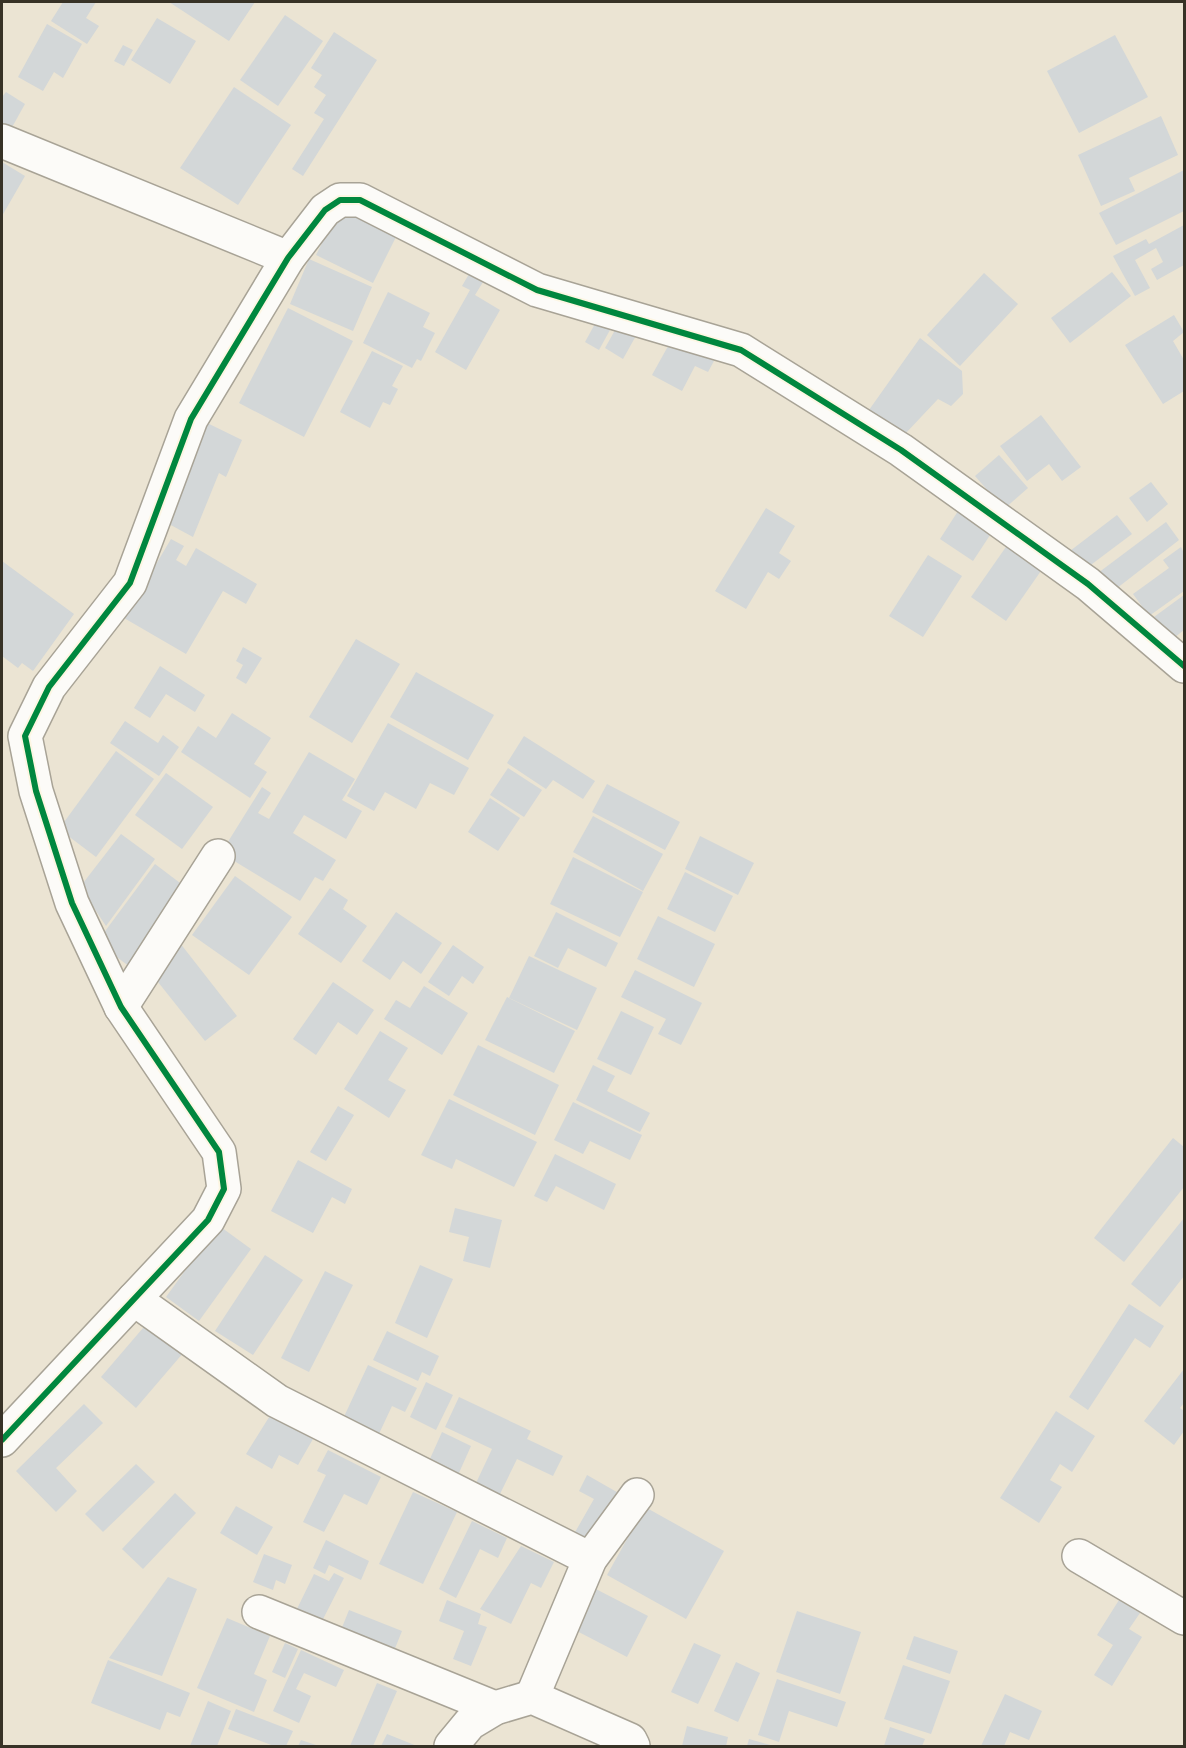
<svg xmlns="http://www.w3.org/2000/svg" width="1186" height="1748" font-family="'Fira Sans',sans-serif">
<rect width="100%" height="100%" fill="#ebe4d3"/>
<!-- building -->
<g fill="#d3d7d8">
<polygon points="63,2 96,2 86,18 99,26 87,44 51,21"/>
<polygon points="169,2 255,2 229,41"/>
<polygon points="285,15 323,41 278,106 240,80"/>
<polygon points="157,18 196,41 170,84 131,60"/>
<polygon points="47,24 82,44 63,78 54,72 43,91 18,77"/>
<polygon points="334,32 377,60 303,176 292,169 324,119 314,113 326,95 314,87 322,75 311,68"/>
<polygon points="1115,35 1148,97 1079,133 1047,71"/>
<polygon points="123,45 133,50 124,66 114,61"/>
<polygon points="234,87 291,125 238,205 180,168"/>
<polygon points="6,92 25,104 11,129 2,125 2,97"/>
<polygon points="1161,116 1178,155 1129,178 1135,191 1101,206 1078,155"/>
<polygon points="2,162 25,176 2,216"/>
<polygon points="1184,170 1184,211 1116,245 1099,213"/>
<polygon points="339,209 396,237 373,283 316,255"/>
<polygon points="1184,225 1184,265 1157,280 1151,269 1163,262 1156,248 1135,260 1150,288 1135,296 1113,256 1146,239 1149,244"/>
<polygon points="309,259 372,287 353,331 290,304"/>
<polygon points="1112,272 1131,296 1070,343 1051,318"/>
<polygon points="984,273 1018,304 960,366 927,335"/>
<polygon points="469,274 483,282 475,295 500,310 466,370 435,352 470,290 462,286"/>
<polygon points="388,292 430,313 423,327 435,333 421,361 417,359 412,368 363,343"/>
<polygon points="288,308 353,341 304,437 239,403"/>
<polygon points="1174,315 1184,332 1173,341 1184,360 1184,391 1163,404 1125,345"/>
<polygon points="596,322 610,330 599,350 585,342"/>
<polygon points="619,323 637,334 623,359 605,348"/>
<polygon points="920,338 962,371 963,394 951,406 938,399 905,434 869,410"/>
<polygon points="672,339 714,361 708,372 695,366 682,391 652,375"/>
<polygon points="372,351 403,366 392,386 398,389 390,405 383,402 370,428 340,412"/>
<polygon points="1041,415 1081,467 1062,481 1049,464 1027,481 1000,446"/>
<polygon points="201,420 242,440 226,477 219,473 193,537 167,523"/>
<polygon points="999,455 1028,488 1004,509 975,476"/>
<polygon points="1151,482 1168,504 1147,522 1129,498"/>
<polygon points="766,508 795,526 779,553 791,561 779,579 768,572 746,609 715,591"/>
<polygon points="960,508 994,529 973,561 940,539"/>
<polygon points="1117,515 1132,534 1084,570 1070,551"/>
<polygon points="1166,522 1179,540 1112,592 1098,573"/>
<polygon points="171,539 184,546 176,560 186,566 196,548 257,584 246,604 223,591 186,654 124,618"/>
<polygon points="1008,544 1043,568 1006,621 971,597"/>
<polygon points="1181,547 1184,553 1184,591 1149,616 1133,594 1169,568 1163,560"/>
<polygon points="928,555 962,576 923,637 889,616"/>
<polygon points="2,561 74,614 33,671 22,663 18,668 2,656"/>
<polygon points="1184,595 1184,630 1170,641 1154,617"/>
<polygon points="356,639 400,664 352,743 309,717"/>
<polygon points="243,647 262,658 246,684 236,678 243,665 236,661"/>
<polygon points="160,666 205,695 195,712 166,694 150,718 134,708"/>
<polygon points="416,672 494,715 468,760 390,717"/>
<polygon points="232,713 271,738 254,764 267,772 250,798 181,752 198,726 216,738"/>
<polygon points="125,721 158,743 163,735 179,747 159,776 110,743"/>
<polygon points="388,723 469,768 454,795 430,783 416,809 385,792 374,811 347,796"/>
<polygon points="524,736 595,781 583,799 553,780 546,789 507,763"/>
<polygon points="116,751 154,779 96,857 59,829"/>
<polygon points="309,752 355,779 342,800 362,811 346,839 304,815 293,833 336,860 323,881 315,877 300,901 221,853 262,787 271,793 258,813 269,819"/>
<polygon points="508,768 542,790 524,817 490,795"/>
<polygon points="166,773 213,807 182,849 135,815"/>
<polygon points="607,784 680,822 665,850 592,812"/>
<polygon points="490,798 520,818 498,851 468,832"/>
<polygon points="593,816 663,854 643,891 573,852"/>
<polygon points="121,834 155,859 106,926 80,887"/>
<polygon points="700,836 754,863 738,895 685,869"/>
<polygon points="573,857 643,892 620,937 550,904"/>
<polygon points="155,864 188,889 130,967 97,942"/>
<polygon points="685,872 733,896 715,932 667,909"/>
<polygon points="235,876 292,917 249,975 192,935"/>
<polygon points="330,888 348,900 343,909 367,926 341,963 298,934"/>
<polygon points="396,912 442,943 421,974 403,961 390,980 362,961"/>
<polygon points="556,912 618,943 606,967 568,948 558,968 534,956"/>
<polygon points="658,916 715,944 694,987 637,959"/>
<polygon points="180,943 237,1016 205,1041 154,977"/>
<polygon points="453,945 484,967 473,984 462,976 449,996 428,982"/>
<polygon points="529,956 597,988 577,1030 509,998"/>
<polygon points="635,970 702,1003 681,1045 658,1034 666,1019 621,997"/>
<polygon points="333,982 374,1010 357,1035 338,1022 316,1055 293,1039"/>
<polygon points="424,986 468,1013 442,1055 384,1019 396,1000 410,1008"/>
<polygon points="507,997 575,1031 554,1073 485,1040"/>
<polygon points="621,1011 654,1027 631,1075 597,1059"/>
<polygon points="380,1031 408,1048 388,1080 406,1090 389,1118 344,1089"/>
<polygon points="478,1045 559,1085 535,1135 453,1095"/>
<polygon points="593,1065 615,1076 607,1091 650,1113 640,1132 576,1100"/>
<polygon points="449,1099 537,1142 514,1187 456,1159 452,1169 421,1155"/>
<polygon points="573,1102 642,1135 630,1160 590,1141 583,1154 554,1140"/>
<polygon points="338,1106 354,1115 326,1161 310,1152"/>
<polygon points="1173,1138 1184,1147 1184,1187 1124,1262 1094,1238"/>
<polygon points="555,1154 616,1184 604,1210 556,1186 547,1202 534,1196"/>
<polygon points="298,1160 352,1189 345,1204 332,1197 313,1233 271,1211"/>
<polygon points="455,1208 502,1220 490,1268 463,1261 469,1237 449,1232"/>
<polygon points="1184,1218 1184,1276 1160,1307 1131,1284"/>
<polygon points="218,1225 251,1249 199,1321 166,1297"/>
<polygon points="265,1255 303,1280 253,1355 215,1331"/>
<polygon points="420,1265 453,1279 427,1338 395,1323"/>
<polygon points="325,1271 353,1285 309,1372 281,1358"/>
<polygon points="1129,1304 1164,1326 1150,1348 1135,1338 1088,1410 1069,1397"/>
<polygon points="149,1321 184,1352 136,1408 101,1377"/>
<polygon points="387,1331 439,1356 430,1376 422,1372 418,1381 373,1360"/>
<polygon points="368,1365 417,1388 405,1412 392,1406 377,1438 342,1421"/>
<polygon points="1184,1369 1184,1403 1180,1408 1184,1411 1184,1431 1174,1445 1144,1421"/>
<polygon points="426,1382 453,1395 436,1430 410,1417"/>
<polygon points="459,1397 531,1431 527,1439 563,1456 553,1476 517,1459 500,1494 476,1483 492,1449 445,1427"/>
<polygon points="84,1404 103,1423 56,1468 77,1491 56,1512 16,1471"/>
<polygon points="1056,1411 1095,1436 1072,1472 1060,1464 1050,1480 1062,1487 1039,1523 1000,1498"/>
<polygon points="271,1414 313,1439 298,1465 279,1455 272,1469 246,1454"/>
<polygon points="442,1432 471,1446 458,1475 429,1461"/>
<polygon points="328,1450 381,1477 367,1505 344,1494 324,1532 303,1522 326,1475 317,1471"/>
<polygon points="136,1464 155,1482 103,1532 85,1514"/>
<polygon points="587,1475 622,1495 594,1545 574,1534 594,1499 579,1491"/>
<polygon points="413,1492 457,1512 423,1584 379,1564"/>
<polygon points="175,1493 196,1513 143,1569 122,1549"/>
<polygon points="236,1506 273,1527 257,1555 220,1533"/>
<polygon points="645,1507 724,1551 686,1619 607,1575"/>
<polygon points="472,1521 507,1538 498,1558 480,1549 456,1598 439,1589"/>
<polygon points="326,1540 369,1561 361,1580 329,1565 325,1574 313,1568"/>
<polygon points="521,1546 554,1562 541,1588 531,1583 511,1624 480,1609"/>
<polygon points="264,1554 292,1565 285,1584 276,1580 273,1590 253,1582"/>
<polygon points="334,1573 344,1578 320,1625 295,1613 314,1574 329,1581"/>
<polygon points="168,1577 197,1589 162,1676 109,1658"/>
<polygon points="592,1587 648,1616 627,1657 571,1628"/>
<polygon points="447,1600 481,1614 478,1624 487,1627 471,1666 453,1659 464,1631 439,1621"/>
<polygon points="1119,1600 1140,1613 1129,1629 1142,1637 1112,1686 1094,1675 1113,1645 1097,1635"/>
<polygon points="349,1610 402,1631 392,1656 339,1635"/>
<polygon points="797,1611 861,1632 840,1694 776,1672"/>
<polygon points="227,1618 270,1636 254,1674 267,1680 254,1712 197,1688"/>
<polygon points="914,1636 958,1651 950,1674 906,1659"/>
<polygon points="285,1643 298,1649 285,1678 272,1672"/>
<polygon points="694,1643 721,1655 698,1704 671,1692"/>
<polygon points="301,1650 344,1670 336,1687 304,1673 296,1689 311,1696 299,1723 273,1711"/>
<polygon points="108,1660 190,1693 180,1717 167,1712 160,1730 91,1703"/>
<polygon points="736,1662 760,1673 738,1722 714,1711"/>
<polygon points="903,1665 950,1681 931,1734 884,1719"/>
<polygon points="777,1679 846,1702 837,1727 789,1711 779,1742 758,1735"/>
<polygon points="377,1683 397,1691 373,1746 350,1746"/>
<polygon points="1005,1694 1042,1711 1029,1740 1010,1732 1004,1746 981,1746"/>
<polygon points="208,1701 231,1711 217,1746 190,1746"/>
<polygon points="236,1709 293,1731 286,1746 274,1746 228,1729"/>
<polygon points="687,1726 728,1737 726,1746 682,1746"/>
<polygon points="890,1727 925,1739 922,1746 884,1746"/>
<polygon points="387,1734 417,1746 381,1746"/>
<polygon points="749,1739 774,1746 747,1746"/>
<polygon points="301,1740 319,1746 298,1746"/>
</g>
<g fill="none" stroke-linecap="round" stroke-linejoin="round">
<!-- street casing -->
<g stroke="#a8a396" stroke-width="36">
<g id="street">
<polyline points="2,141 288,258"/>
<polyline points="121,1007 218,856"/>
<polyline points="134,1299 277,1401 590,1559"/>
<polyline points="2,1440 208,1220 224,1189 219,1152 121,1007 72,903 36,791 25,736 49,687 130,583 191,419 288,258 325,210 340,200 360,200 537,290 741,350 901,450 1088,584 1184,666"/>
<polyline points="1079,1556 1184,1618"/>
<polyline points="259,1612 495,1708"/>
<polyline points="532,1697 590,1559 637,1495"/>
<polyline points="451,1746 470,1723 495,1708 532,1697 630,1740 633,1746"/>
</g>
</g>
<!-- street -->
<use href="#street" stroke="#fcfbf8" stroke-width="33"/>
<!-- cycleway casing -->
<g stroke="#fdf6e3" stroke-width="10">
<polyline id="cycleway" points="2,1440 208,1220 224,1189 219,1152 121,1007 72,903 36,791 25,736 49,687 130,583 191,419 288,258 325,210 340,200 360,200 537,290 741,350 901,450 1088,584 1184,666"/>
</g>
<!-- cycleway -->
<use href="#cycleway" stroke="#00873e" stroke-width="6"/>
</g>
<!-- border -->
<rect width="1186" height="1748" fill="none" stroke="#373226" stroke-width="6"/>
</svg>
